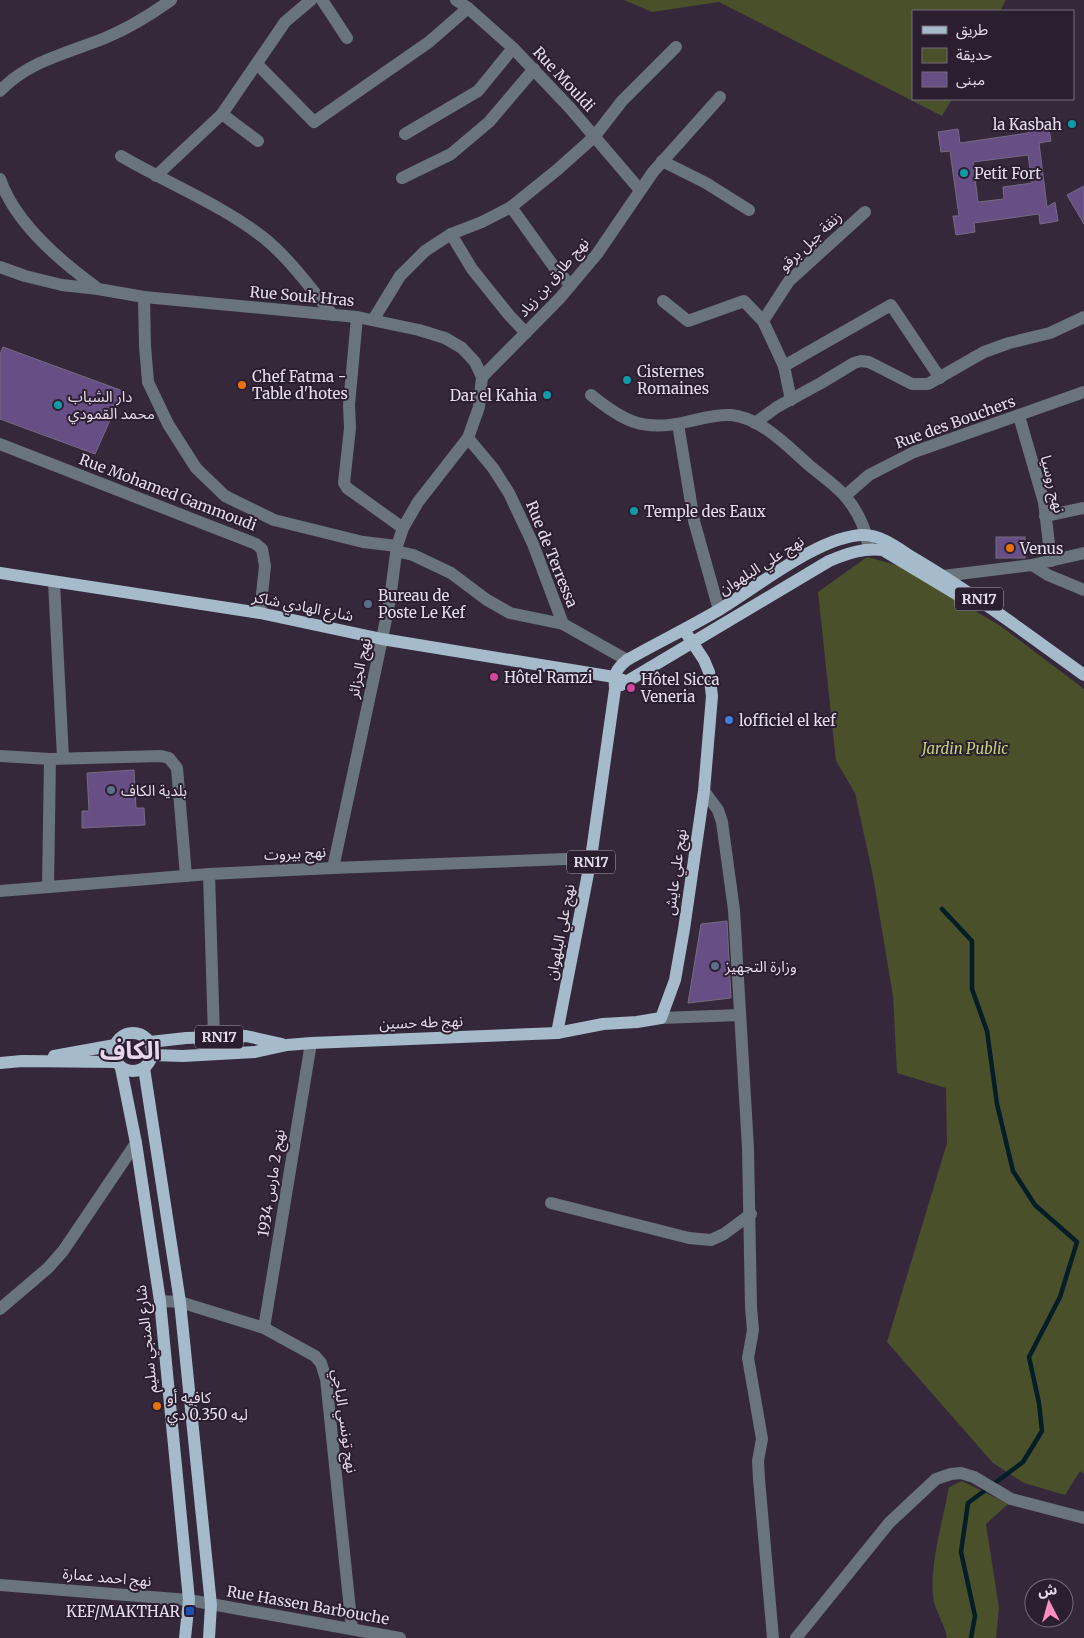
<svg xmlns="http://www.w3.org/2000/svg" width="1084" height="1638" font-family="Merriweather,'Noto Sans Arabic',serif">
<rect width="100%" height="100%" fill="#35283b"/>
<!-- green -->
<g fill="#49502a">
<polygon points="624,0 1006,0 1000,11 913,11 913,99 952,99 942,116 719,2 652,12"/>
<polygon points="867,557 900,566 1002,627 1084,689 1084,1474 1080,1471 1065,1495 1024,1483 993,1463 887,1342 947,1143 946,1088 897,1073 893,996 873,876 855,793 836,761 818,592"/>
<path d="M962 1481 1008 1504 986 1524 999 1608 996 1638H947C945 1625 937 1614 934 1602 928 1568 943 1521 949 1487Z"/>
</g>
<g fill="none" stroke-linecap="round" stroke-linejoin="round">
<!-- stream -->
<polyline stroke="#051d27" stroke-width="4.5" points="942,909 972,941 972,989 987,1031 997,1104 1013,1171 1035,1205 1077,1242 1060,1297 1029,1357 1039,1403 1042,1431 1023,1462 968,1503 961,1552 975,1616 971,1638"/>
</g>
<!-- building -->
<g fill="#674e84" stroke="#756b82" fill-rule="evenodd">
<path d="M1048 123 1051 141 1039 143 1047 207 1055 202 1058 221 1040 224 1039 214 974 223 975 232 956 235 953 216H959L950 151 941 152 938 132 958 129 960 143 1028 133 1027 126ZM1028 155 1032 183 1003 187 1004 199 978 202 973 162Z"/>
<polygon points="1084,186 1084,224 1067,195"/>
<polygon points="3,347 123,391 95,454 0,419 0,354"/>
<rect x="996" y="537" width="29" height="21"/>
<polygon points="134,770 136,808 144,808 145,825 82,828 82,811 89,811 87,773"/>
<polygon points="727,921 731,998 688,1003 701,924"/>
</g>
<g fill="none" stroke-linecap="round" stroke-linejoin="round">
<!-- minor -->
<g stroke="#6a747c" stroke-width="12">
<polyline points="322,0 347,38"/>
<polyline points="456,0 468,8 513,48 570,108 640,190"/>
<polyline points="257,64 314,122 429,42 468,8"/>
<path d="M0 91C28 61 68 53 105 38 129 28 150 15 171 0"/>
<polyline points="222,114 258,141"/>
<polyline points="405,134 478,91 513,48"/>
<path d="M121 156C167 183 222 205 264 238 290 259 311 289 333 315"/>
<polyline points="662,161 706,183 749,210"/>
<polyline points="156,176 222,114 285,22 311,0"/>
<polyline points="402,178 451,154 489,122 534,69"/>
<path d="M0 179C15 223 60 261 96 287"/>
<polyline points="511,207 557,271 571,285"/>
<polyline points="451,234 472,269 509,315 526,333"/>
<polyline points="0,267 25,276 62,285 98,289 144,297 357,317 419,330 445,338 462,348 475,362 482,377 479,407 468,438 418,502 403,528 397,546 390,599 382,639 333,868"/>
<polyline points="144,297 145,346 148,382 168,424 196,468 225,496 274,520 363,542 397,546"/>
<polyline points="663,301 688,321 744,301 763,321 784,366 791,400"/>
<polyline points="357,317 349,405 350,428 344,483 347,488 403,528"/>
<polyline points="373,320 400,276 425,251 451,234 482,222 511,207 557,170 594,137 622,101 676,47"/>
<polyline points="763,321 789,281 865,212"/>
<polyline points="784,366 891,305 940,378"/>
<polyline points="482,377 560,298 597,254 653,172 720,97"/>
<path d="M591 395C623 421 643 432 686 422 700 419 715 414 731 415 762 418 788 447 810 466 822 476 835 485 845 496 856 509 865 527 868 544"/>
<polyline points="1019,416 1044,502 1051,561"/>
<polyline points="755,423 777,407 821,383 854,363 861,361 869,362 912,384 928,384 984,352 1009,343 1050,333 1084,317"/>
<polyline points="678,424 694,521 719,610"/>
<polyline points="468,438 493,468 509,493 533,544 563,624 627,660"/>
<polyline points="0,444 256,544 262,549 265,566 260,613"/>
<polyline points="845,496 869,475 914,452 1084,392"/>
<polyline points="1045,516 1084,508"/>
<polyline points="396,551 413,555 451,573 487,600 510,613 563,624"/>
<polyline points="1032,565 1048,575 1084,590"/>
<polyline points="939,581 943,576 1032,565 1084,553"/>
<polyline points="54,582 63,758"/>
<polyline points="0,756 50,759 161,756 169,758 177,768 186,876"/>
<polyline points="704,791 718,810 722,822 734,910 748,1148 751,1307 753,1330 748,1358 762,1439 758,1461 759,1479 773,1638"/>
<polyline points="209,874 214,1037"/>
<polyline points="48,887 50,759"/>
<polyline points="0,891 209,874 333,868 591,858"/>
<polyline points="661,1018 740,1015"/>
<polyline points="551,1203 689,1238 711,1240 724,1234 751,1214"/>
<polyline points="160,1301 180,1302 264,1328 315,1356 321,1363 326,1379 352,1629"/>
<polyline points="0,1309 48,1268 63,1251 136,1143"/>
<polyline points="264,1328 311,1043"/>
<polyline points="0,1585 189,1600 400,1638"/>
<polyline points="796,1638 889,1523 936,1479 951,1474 961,1473 974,1477 1011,1499 1084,1518"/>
</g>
<!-- major -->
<g stroke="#a5baca" stroke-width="12">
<polyline points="0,573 260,613 382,639 614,677 628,682"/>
<path d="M621 685 829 561C848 553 863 548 883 550L968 601"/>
<circle cx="133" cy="1052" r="19"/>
<path d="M557 1033 591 858 615 689C614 674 615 670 627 660 657 643 688 628 717 611 756 588 820 535 864 535 882 535 900 550 915 559 974 594 1029 635 1084 675"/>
<polyline points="150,1042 186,1038 246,1036 282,1044"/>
<polyline points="152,1055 183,1056 255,1052 287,1045 311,1043 557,1033 603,1024 637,1022 661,1018 675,980 684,929 704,791 712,696 709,672 704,660 684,630"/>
<polyline points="54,1056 115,1045"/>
<polyline points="0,1063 22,1061 116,1062"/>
<polyline points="121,1068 136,1143 160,1301 189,1600 185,1638"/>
<polyline points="144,1068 180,1302 211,1605 209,1638"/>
</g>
</g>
<!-- markers -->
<g fill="#0f9aa8" stroke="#2b1e30" stroke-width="2">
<circle cx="1072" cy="124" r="5"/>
<circle cx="964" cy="173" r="5"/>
<circle cx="627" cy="380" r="5"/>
<circle cx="547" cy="395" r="5"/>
<circle cx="58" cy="405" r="5"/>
<circle cx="634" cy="511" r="5"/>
</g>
<g fill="#e8710a" stroke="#2b1e30" stroke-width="2">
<circle cx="242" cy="385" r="5"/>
<circle cx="1010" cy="548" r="5"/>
<circle cx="157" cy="1406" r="5"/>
</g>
<g fill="#5c6f8a" stroke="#2b1e30" stroke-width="2">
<circle cx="368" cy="604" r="5"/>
<circle cx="111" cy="790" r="5"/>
<circle cx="715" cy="966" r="5"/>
</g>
<g fill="#d1479c" stroke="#2b1e30" stroke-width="2">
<circle cx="494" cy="677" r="5"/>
<circle cx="631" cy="688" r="5"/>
</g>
<circle fill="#3f7fe0" stroke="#2b1e30" stroke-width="2" cx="729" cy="720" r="5"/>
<rect fill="#1a4fb4" stroke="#2b1e30" stroke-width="2" x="185" y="1606" width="10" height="10" rx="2.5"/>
<g text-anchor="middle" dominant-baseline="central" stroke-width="4" stroke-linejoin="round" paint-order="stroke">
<!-- shield labels -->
<g fill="#2b1e30" stroke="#aea4b2" stroke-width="1">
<rect x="955" y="587.5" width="48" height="23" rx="4"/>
<rect x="567" y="850.5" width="48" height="23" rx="4"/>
<rect x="195" y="1025.5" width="48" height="23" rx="4"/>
</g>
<g font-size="14" font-weight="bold" fill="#e6ddea">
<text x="979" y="599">RN17</text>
<text x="591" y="862">RN17</text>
<text x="219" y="1037">RN17</text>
</g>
<!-- street labels -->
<g font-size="15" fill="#e6ddea" stroke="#2b1e30">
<text transform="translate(564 79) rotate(47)">Rue Mouldi</text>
<text transform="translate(810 241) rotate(-43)">زنقة جبل برقو</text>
<text transform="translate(553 277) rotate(-49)">نهج طارق بن زياد</text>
<text transform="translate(302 296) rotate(5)">Rue Souk Hras</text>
<text transform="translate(955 422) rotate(-20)">Rue des Bouchers</text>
<text transform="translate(1053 484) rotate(76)">نهج روسيا</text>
<text transform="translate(168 492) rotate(21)">Rue Mohamed Gammoudi</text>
<text transform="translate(552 554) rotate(68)">Rue de Terressa</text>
<text transform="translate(761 565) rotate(-32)">نهج علي البلهوان</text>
<text transform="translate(303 606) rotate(11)">شارع الهادي شاكر</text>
<text transform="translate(359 668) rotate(-78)">نهج الجزائر</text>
<text transform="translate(295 853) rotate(-3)">نهج بيروت</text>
<text transform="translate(675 872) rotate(-82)">نهج علي عايش</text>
<text transform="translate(560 932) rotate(-79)">نهج علي البلهوان</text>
<text transform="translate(421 1022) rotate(-2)">نهج طه حسين</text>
<text transform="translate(271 1183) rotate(-81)">نهج 2 مارس 1934</text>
<text transform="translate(146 1339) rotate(-96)">شارع المنجي سليم</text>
<text transform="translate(345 1421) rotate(82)">نهج تونسي الباجي</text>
<text transform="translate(107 1577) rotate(5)">نهج احمد عمارة</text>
<text transform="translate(308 1605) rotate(10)">Rue Hassen Barbouche</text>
</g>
<!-- poi labels -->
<g font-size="15" fill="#e6ddea" stroke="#2b1e30" text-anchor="start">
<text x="1062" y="124" text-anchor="end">la Kasbah</text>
<text x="974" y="173">Petit Fort</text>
<text x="637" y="371">Cisternes<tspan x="637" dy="17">Romaines</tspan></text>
<text x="252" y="376">Chef Fatma -<tspan x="252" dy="17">Table d'hotes</tspan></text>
<text x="537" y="395" text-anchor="end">Dar el Kahia</text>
<text x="68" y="396">دار الشباب<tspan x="68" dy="17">محمد القمودي</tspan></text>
<text x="644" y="511">Temple des Eaux</text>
<text x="1020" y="548">Venus</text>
<text x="378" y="595">Bureau de<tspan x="378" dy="17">Poste Le Kef</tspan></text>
<text x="504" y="677">Hôtel Ramzi</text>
<text x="641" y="679">Hôtel Sicca<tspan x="641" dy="17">Veneria</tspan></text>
<text x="739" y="720">lofficiel el kef</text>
<text x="121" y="790">بلدية الكاف</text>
<text x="725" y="966">وزارة التجهيز</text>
<text x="167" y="1397">كافيه أو<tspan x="167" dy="17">ليه 0.350 دي</tspan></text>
<text x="180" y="1611" text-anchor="end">KEF/MAKTHAR</text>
</g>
<!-- park labels -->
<g font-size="15" font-style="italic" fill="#c2d477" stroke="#2b1e30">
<text x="965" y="748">Jardin Public</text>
</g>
<!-- town labels -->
<g font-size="25" font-weight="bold" fill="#e8d6ef" stroke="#2b1e30">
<text x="130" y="1050">الكاف</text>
</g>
</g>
<!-- legend -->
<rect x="912" y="10" width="162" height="90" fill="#2b1e30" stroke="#766a7a"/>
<rect x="922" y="26" width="25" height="8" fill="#a5baca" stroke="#766a7a"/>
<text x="956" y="35" font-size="15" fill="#e6ddea">طريق</text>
<rect x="922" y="48" width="25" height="15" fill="#49502a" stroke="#766a7a"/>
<text x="956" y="60" font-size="15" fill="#e6ddea">حديقة</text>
<rect x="922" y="72" width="25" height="15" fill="#674e84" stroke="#766a7a"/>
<text x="956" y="85" font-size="15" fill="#e6ddea">مبنى</text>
<!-- north arrow -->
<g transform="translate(1049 1603) rotate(354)"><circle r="24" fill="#2b1e30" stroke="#766a7a"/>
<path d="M0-4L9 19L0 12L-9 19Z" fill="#fd8ebf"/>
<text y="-8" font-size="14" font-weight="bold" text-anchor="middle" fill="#e6ddea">ش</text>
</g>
</svg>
